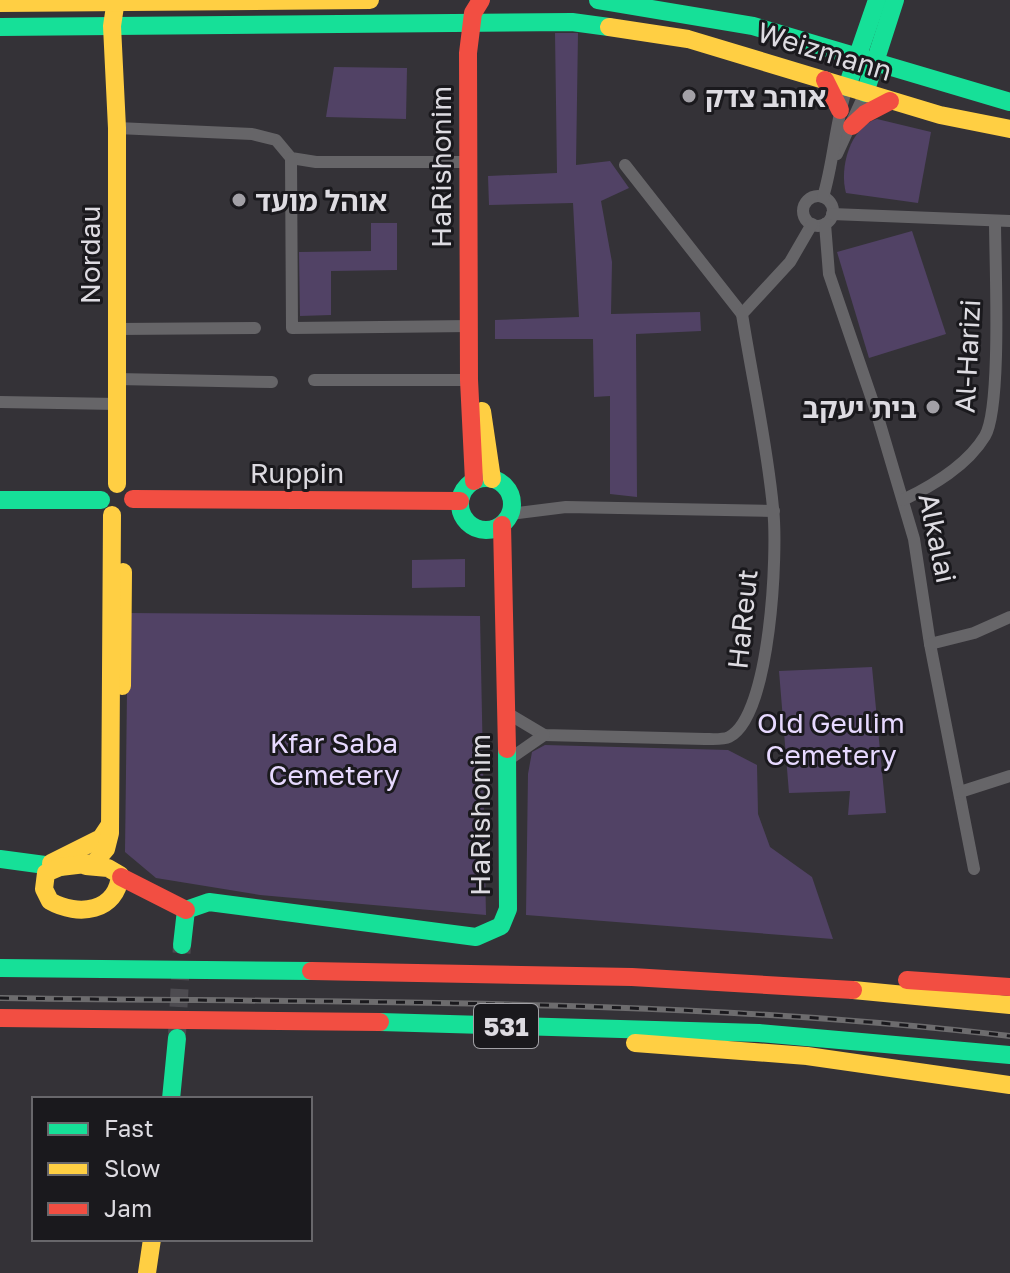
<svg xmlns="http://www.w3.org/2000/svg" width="1010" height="1273" font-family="'Golos Text','Noto Sans Hebrew',sans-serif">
<rect width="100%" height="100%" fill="#343237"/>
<!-- green -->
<g fill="#514265">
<polygon points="555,33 578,33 576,165 610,161 629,188 601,201 612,262 611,314 700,312 701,331 636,334 637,497 610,494 610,396 594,397 593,339 495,339 495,320 579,317 573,203 489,205 488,176 557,173"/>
<polygon points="334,67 407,68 406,119 326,117"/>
<path d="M877 119 931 132 918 203 846 193C839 168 850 127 877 119Z"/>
<polygon points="371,223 397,223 397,270 331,271 331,315 300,316 299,252 371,251"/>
<polygon points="912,231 946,334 869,358 837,252"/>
<polygon points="465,559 465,587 412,588 412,560"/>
<polygon points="128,613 480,616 486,915 260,895 156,878 125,852"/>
<polygon points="872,667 886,813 848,815 850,791 789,793 779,671"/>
<polygon points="545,745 728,750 757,765 758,814 770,847 812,877 833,939 526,915 528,774 532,752"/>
</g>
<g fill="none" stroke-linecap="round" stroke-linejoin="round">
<!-- secondary-tunnel -->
<polyline stroke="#4d4b50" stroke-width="18" stroke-dasharray="18 9" stroke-linecap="butt" points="177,1034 182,945"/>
<!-- street -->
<g stroke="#666568" stroke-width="12">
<polyline points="117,128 252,134 276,140 291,158 316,162 467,162"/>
<polyline points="837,154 865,93"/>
<polyline points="291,158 292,328 470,326"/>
<polyline points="625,165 742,314"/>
<circle cx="818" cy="211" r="15"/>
<path d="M823 197C834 161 835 123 847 87"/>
<polyline points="832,214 1010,221"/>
<polyline points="825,224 829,274 877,414 914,539 930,644 974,869"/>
<polyline points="117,329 255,328"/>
<polyline points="117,379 272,382"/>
<polyline points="314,380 469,380"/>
<polyline points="0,402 117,404"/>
<path d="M903 500C932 486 967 466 985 436 1002 407 995 262 995 221"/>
<polyline points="510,514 566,507 774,511"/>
<polyline points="930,644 974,633 1010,617"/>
<path d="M507 713 544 735 705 739C712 739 723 740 729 737 771 716 778 551 773 508 767 443 752 378 742 314L790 262 812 224"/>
<polyline points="508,760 544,735"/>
<polyline points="960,792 1010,776"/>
</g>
<!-- fast -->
<g stroke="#16e098" stroke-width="18">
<polyline points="598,0 753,26 1010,102"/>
<polyline points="0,27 572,22 609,27"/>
<polyline points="847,87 877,0"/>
<polyline points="865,93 895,0"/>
<circle cx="486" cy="504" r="26"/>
<polyline points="0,500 101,500"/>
<polyline points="0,859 60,867"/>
<polyline points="186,910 209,902 476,937 501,926 508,909 507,749"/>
<polyline points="182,945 186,910"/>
<polyline points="0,968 311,971"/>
<polyline points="380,1022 759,1033 1010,1055"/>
<polyline points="171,1099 177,1038"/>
</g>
<!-- slow -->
<g stroke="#ffcf43" stroke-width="18">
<polyline points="116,0 112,26 117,128 117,484"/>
<polyline points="0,3 370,0"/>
<polyline points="609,27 688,39 940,115 1010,129"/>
<polyline points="482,411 492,479"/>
<polyline points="122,686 123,572"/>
<polyline points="51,863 101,838 109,826"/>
<path d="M86 866 108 868 120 875C117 912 78 917 50 901L44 889 46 873 60 867 94 863 106 849 110 833 112 515"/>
<polyline points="853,990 1010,1005"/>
<polyline points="635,1043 807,1056 1010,1085"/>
<polyline points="147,1273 152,1239"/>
</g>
<!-- jam -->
<g stroke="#f24e42" stroke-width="18">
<polyline points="825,80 840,110"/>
<polyline points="852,126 865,114 890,101"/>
<polyline points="474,481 469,380 468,53 473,13 481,0"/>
<polyline points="133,499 460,501"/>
<polyline points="502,525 507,749"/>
<polyline points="121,877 186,910"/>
<polyline points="311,971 632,977 853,990"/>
<polyline points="907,980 1010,987"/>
<polyline points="0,1018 380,1022"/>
</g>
<!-- rail casing -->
<g stroke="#6d6c6e" stroke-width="6">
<path id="rail" d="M0 998C336 1003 676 997 1010 1036"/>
</g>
<!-- rail -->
<use href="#rail" stroke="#1a191d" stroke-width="3" stroke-dasharray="9" stroke-linecap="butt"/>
</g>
<!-- markers -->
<g fill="#a2a0a6" stroke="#1a191d" stroke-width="3">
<circle cx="689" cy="96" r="8"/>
<circle cx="239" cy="200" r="8"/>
<circle cx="933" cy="407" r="8"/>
</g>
<g text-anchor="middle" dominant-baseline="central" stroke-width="6" stroke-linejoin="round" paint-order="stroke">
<!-- shield labels -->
<rect fill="#1a191d" stroke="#a2a1a6" stroke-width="2" x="474" y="1004" width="64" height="44" rx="6"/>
<g font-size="26" font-weight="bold" fill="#dddbe1">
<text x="506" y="1026">531</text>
</g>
<!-- street labels -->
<g font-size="28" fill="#dddbe1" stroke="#1a191d">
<text transform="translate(825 51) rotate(17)">Weizmann</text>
<text transform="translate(440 167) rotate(-90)">HaRishonim</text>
<text transform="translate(89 255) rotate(-90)">Nordau</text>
<text transform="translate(967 356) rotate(-87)">Al-Harizi</text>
<text x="297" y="472">Ruppin</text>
<text transform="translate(938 538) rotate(78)">Alkalai</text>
<text transform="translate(742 619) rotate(-84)">HaReut</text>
<text transform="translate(479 815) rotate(-90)">HaRishonim</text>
</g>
<!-- poi labels -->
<g font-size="28" font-weight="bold" fill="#dddbe1" stroke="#1a191d" text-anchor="start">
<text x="705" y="96">אוהב צדק</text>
<text x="255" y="200">אוהל מועד</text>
<text x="917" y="407" text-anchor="end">בית יעקב</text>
</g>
<!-- park labels -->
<g font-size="28" fill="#e7d9ff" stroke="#1a191d">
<text x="831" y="722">Old Geulim<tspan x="831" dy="32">Cemetery</tspan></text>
<text x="334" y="742">Kfar Saba<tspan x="334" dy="32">Cemetery</tspan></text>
</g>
</g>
<!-- legend -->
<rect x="32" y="1097" width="280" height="144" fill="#1a191d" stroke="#68676b" stroke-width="2"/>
<rect x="48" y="1123" width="40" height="12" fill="#16e098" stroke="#68676b" stroke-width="2"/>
<text x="104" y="1137" font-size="24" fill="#dddbe1">Fast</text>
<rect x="48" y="1163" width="40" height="12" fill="#ffcf43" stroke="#68676b" stroke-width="2"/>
<text x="104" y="1177" font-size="24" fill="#dddbe1">Slow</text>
<rect x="48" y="1203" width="40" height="12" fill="#f24e42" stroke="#68676b" stroke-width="2"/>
<text x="104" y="1217" font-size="24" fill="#dddbe1">Jam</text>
</svg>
